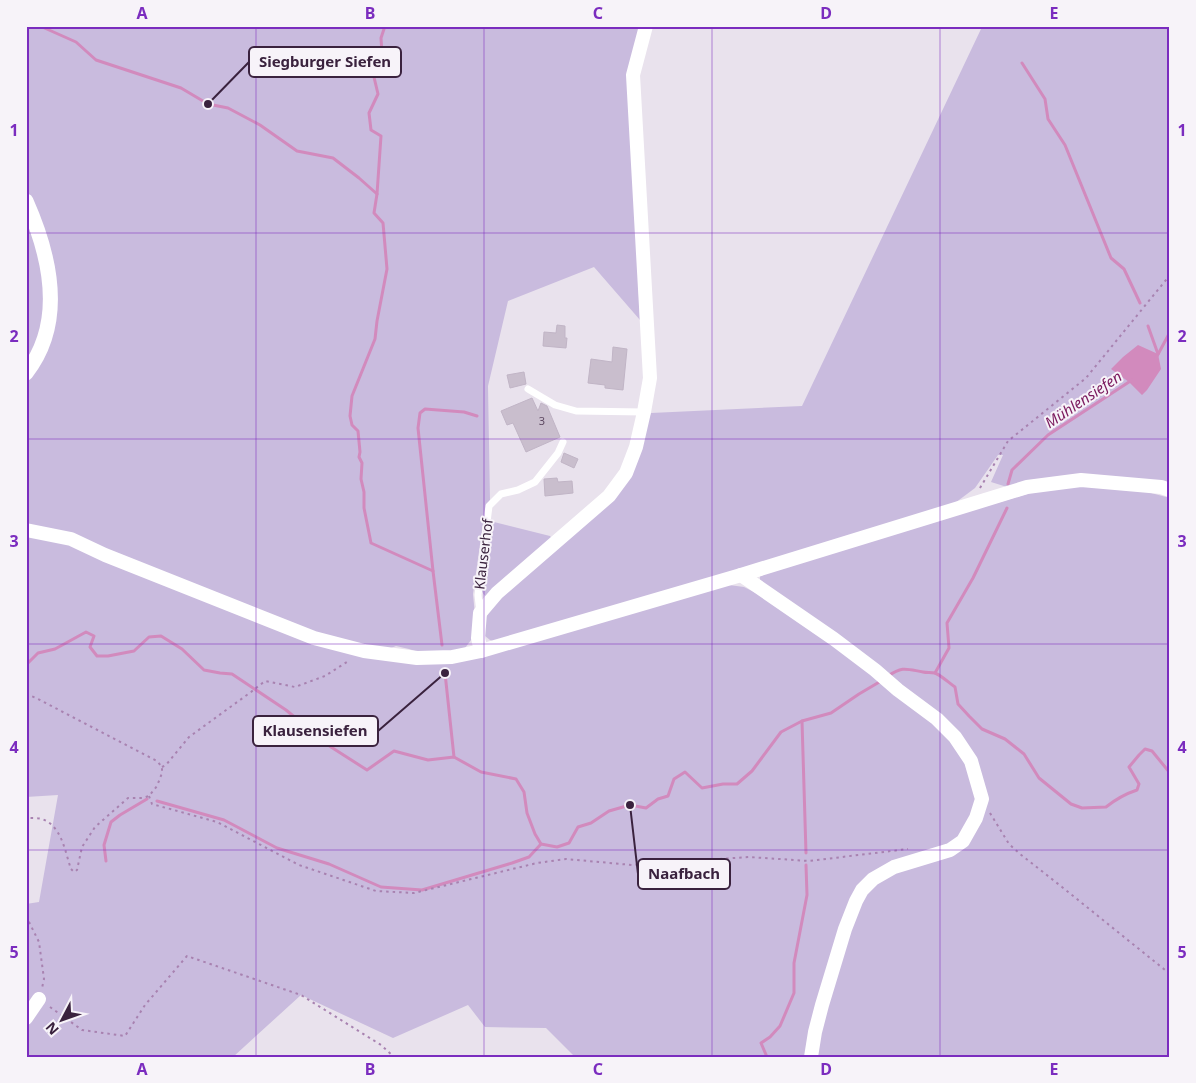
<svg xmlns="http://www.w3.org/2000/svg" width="1196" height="1083" font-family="'Noto Sans',sans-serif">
<rect width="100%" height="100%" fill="#e9e2ed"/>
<!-- green -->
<g fill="#c9bbde">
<polygon points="26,26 643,26 630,97 640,320 594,267 508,301 488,386 490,500 485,509 473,594 476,626 474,636 465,648 456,653 421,653 409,649 396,646 391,648 451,661 729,585 744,587 760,595 760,575 765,571 1041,490 1074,485 1136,489 1170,498 1170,1057 575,1057 546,1028 485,1027 468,1005 393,1038 301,995 233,1057 26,1057 26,904 39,902 58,795 26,797"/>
<polygon points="978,26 1170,26 1170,490 1148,483 1007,487 991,482 1003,455 998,455 975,488 951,506 495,642 490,640 485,636 485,619 493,603 609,501 651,413 802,406 981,29"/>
<path d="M490 521 550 536 554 541 488 597C482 595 482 591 481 585Z"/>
</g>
<!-- water -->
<polygon fill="#d28abd" points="1138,345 1158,354 1161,369 1147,390 1142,395 1129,382 1111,369 1123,357"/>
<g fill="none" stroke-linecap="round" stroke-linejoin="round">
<!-- stream -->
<g stroke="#d28abd" stroke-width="3">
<polyline points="40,26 76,42 96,60 181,88 208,104 228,108 260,125 297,151 333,158 359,178 377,194"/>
<polyline points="385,26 381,38 382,54 373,73 378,94 369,113 371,130 381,136 377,194 374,213 383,223 387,269 377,321 375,339 352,396 350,416 352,425 358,431 360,452 359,457 362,463 361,479 364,492 364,508 371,543 433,571 442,645"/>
<polyline points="1022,63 1045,99 1048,119 1065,145 1111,258 1124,269 1140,303"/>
<polyline points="1148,326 1158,354"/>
<polyline points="1156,358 1170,332"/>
<polyline points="1008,484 1012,470 1048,435 1132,380"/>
<polyline points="433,571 418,428 420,413 425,409 464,412 477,416"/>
<polyline points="26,665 38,653 55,649 86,632 94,636 90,647 97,656 108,656 134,651 149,637 161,636 182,649 204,670 220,673 232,674 286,710 331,747 367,770 394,751 428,760 454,757 481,772 516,779 524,792 527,813 535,834 541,844 557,847 569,843 578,827 591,823 609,811 630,805 646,808 658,799 668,796 674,779 685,772 702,788 723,784 737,784 752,771 781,732 802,721 831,713 859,694 881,681"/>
<polyline points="445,673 454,757"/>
<polyline points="935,673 949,648 947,623 973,578 1007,508"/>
<path d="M888 676C903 666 906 669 923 672 927 673 931 672 935 673 942 676 949 683 955 687L958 704 969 716 982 729 1005 739 1024 754 1039 778 1071 804 1082 808 1106 807C1116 799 1125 794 1137 790L1139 784 1129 767 1139 755 1145 749 1152 751 1170 773"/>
<polyline points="802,721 806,853"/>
<polyline points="157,801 224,820 277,848 329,864 381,887 422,890 512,863 529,857 541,844"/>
<polyline points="106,861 104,845 111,822 120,815 147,799"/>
<polyline points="767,1057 761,1043 770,1037 780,1026 794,993 794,963 807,895 806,865"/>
</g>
</g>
<!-- building -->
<g fill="#c9becd" stroke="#c1b5c6">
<polygon points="557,325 565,326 565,338 567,338 566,348 543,346 544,332 556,333"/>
<polygon points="613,347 627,349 623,390 605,388 605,385 588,383 591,359 612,362"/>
<polygon points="524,372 526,384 510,388 507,375"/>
<polygon points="532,398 538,411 541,403 547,406 560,437 526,452 513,423 507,425 501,411"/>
<polygon points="564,453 578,459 574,468 561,462"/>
<polygon points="557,478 558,482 572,481 573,493 545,496 544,479"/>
</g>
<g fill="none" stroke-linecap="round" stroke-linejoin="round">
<!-- path -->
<g stroke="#a882b0" stroke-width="2" stroke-dasharray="2.5 4" stroke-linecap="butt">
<polyline points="980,488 1008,441 1086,378 1170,275"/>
<path d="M26 695H29L38 699 157 761 162 767V773L157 786 149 796 142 798H128L95 827 82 847 77 870 74 872 71 869C65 852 62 826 42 819 38 818 31 818 26 818"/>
<polyline points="162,767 166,765 189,737 251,692 265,681 295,687 325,676 350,660"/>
<polyline points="149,796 152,804 217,822 299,865 376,891 414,893 537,863 566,859 632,865 749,857 809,861 908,849"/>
<polyline points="990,813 1009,844 1020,854 1062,887 1170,974"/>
<polyline points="26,916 39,942 44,979 42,988"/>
<polyline points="50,1007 82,1030 125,1036 145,1005 187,956 301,995 381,1045 394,1057"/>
</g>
<!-- lane -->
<g stroke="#fff" stroke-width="7">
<polyline points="528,389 555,405 576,411 644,412"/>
<polyline points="480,613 478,595 489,506 501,494 518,490 535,482 558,453 563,442"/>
</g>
<!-- street -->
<g stroke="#fff" stroke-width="14">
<polyline points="26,530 71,539 105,555 314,638 364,651 417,658 452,657 481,651 741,575 1027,487 1081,480 1161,487 1170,490"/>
<polyline points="741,575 834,639 875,670 898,690 937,719 955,737 971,761 982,799 976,818 963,841 950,850 894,867 873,879 862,890 856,901 845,929 822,1005 815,1032 811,1057"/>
<polyline points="481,651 478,638 480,613 497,593 609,496 626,473 636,447 644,412 650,378 633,75 646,26"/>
<polyline points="26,1018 39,999"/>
</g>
<!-- secondary -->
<path stroke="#fff" stroke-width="15" d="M26 201C50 255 66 322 26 373"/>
</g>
<!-- grid -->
<path fill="none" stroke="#7b2cbf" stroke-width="1" stroke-opacity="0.55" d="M256 26V1057M484 26V1057M712 26V1057M940 26V1057M26 233H1170M26 439H1170M26 644H1170M26 850H1170"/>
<g text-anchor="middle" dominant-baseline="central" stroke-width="4" stroke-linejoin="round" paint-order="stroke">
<!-- number labels -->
<g font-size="11" fill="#5e4962">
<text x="542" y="420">3</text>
</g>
<!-- street labels -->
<g font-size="14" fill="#3a223e" stroke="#f7f3f9">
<text transform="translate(483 554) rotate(-83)">Klauserhof</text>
</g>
<!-- water labels -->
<g font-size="15" font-style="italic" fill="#7b1b5e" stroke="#f7f3f9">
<text transform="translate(1083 399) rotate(-34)">Mühlensiefen</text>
</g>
</g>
<!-- callouts -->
<path fill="none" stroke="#3a223e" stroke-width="2" d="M208 104L249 62M445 673L378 731M630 805L638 874"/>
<g fill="#3a223e" stroke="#f7f3f9" stroke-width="2">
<circle cx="208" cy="104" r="5"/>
<circle cx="445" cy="673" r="5"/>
<circle cx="630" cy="805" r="5"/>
</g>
<g fill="#f7f3f9" stroke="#3a223e" stroke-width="2">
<rect x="249" y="47" width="152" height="30" rx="5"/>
<rect x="253" y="716" width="125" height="30" rx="5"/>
<rect x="638" y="859" width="92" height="30" rx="5"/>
</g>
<g font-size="15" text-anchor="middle" font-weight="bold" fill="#3a223e">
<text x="325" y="67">Siegburger Siefen</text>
<text x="315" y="736">Klausensiefen</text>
<text x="684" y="879">Naafbach</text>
</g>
<!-- border -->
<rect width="1196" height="1083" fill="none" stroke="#f7f3f9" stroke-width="55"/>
<!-- north arrow -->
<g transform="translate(62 1020) rotate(229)" stroke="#f7f3f9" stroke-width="4" paint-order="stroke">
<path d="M0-4L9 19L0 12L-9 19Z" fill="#3a223e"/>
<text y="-8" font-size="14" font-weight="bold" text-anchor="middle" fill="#3a223e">N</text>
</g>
<rect x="28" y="28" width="1140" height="1028" fill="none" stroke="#7b2cbf" stroke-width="2"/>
<g font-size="16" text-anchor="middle" font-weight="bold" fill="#7b2cbf">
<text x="142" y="19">A</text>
<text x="370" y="19">B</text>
<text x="598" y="19">C</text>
<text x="826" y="19">D</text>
<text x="1054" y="19">E</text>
<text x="14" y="136">1</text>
<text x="1182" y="136">1</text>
<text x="14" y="342">2</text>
<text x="1182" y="342">2</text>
<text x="14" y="547">3</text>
<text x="1182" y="547">3</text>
<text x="14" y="753">4</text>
<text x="1182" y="753">4</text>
<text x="14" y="958">5</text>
<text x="1182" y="958">5</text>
<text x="142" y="1075">A</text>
<text x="370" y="1075">B</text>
<text x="598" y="1075">C</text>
<text x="826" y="1075">D</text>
<text x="1054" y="1075">E</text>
</g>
</svg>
